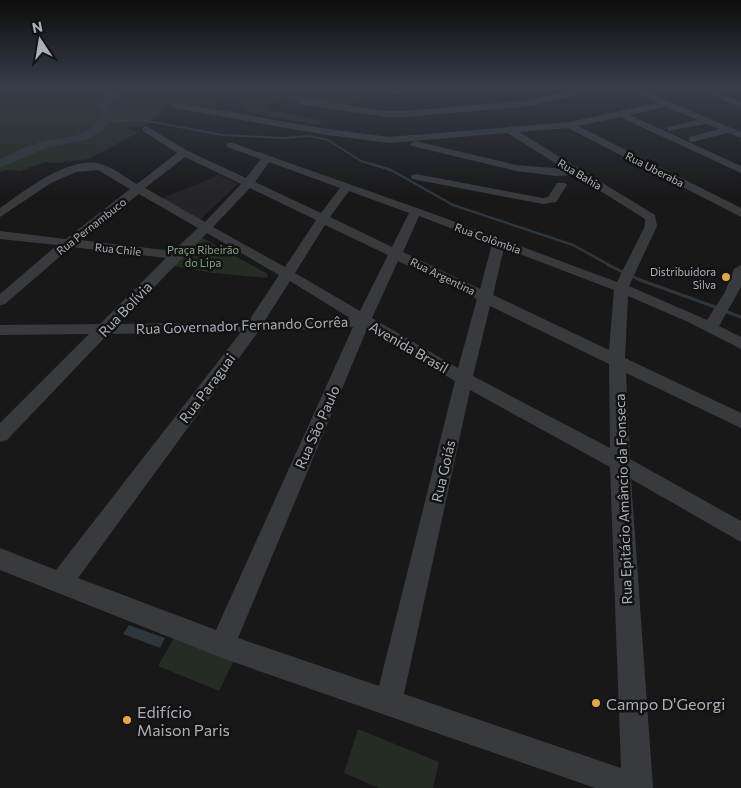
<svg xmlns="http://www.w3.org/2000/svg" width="741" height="788" font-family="Commissioner,sans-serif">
<rect width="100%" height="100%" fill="#181819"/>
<!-- built -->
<polygon fill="#242426" points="219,175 238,184 199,221 160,199"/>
<!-- green -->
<g fill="#242c24">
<path d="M0 87H391L392 89 367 94 349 107 299 99 293 103 279 101 267 105V108L274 111 322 121 318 125 250 113 240 108 239 99 229 96 219 98 215 108 174 102C162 107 157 120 145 125 138 128 132 125 125 128L139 132 89 159 57 163 45 162 20 171 8 170 0 172V100L16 96 15 93 0 91Z"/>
<polygon points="199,236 268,274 267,278 213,273 172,266"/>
<polygon points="174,638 233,662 219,691 158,666"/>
<polygon points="358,729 439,762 433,788 379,788 344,773"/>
</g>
<!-- water -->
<polygon fill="#2e373d" points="129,625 165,638 160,648 123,634"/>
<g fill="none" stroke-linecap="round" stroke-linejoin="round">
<!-- stream-far2 -->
<polyline stroke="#2e373d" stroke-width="2" points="105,121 142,120 222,135 282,138 310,136 328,140 361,161 377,166"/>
<!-- stream-far1 -->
<polyline stroke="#2e373d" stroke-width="2.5" points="372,164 391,170 453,205 573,245 611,266"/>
<!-- stream -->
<g stroke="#2e373d" stroke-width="3">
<polyline points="608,265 640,280 718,308"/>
<polyline points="724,311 741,317"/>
</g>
<!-- river -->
<path fill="#2e373d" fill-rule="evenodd" d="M94 87C105 87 113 87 119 96L107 104 113 114C102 145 73 140 47 148 31 153 16 163 0 167V159C13 153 27 146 41 142 63 136 91 140 102 114L97 103 108 95Z"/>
<!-- minor -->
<g fill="#393a3e" fill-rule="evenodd">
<polygon points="420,87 455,87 387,95 383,93 387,91"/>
<polygon points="595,87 614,87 523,107 404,117 385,117 301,104 297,101 301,98 385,111 404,111 523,101"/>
<path d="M622 87H634L741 132V138L728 133 692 142 689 141V137L720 129 706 124 668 131V127L698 120 666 107 630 115 741 166V173L620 117 578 126 741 208V217L568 128 519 132 655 215 657 226 629 286 707 320 725 292 734 269 741 265V287L719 326 741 337V349L688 322 628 296 625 358 741 413V428L626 373 630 459 741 521V542L631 479 653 788H595L222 658 0 570V548L56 570 241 332 108 334 7 440 0 442V423L89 334 0 335V325L100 324 166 258 71 247 5 304 0 305V294L57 245 0 239V231L66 239 130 189 98 170 76 172 51 183 0 217V208C24 191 73 152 104 165 115 169 126 178 137 184L177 153 143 131V127L146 126 188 151 246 178 261 159 227 147V143H233L431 213 617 282 645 226V219L575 175 557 176 516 171 412 146 410 144 415 141 516 165 565 169 507 133 389 143 321 134 174 108 170 105 174 102 321 128 389 137 569 122 658 103ZM185 157 241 184 205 222 145 188ZM269 162 340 188 321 213 255 182ZM250 188 316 220 285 267 213 227ZM349 191 409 213 392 247 330 217ZM139 194 198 228 173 251 80 240ZM419 216 492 244 480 289 403 252ZM325 225 388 255 360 311 295 273ZM207 233 279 275 248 322 118 324ZM504 248 614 290 609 350 493 295ZM398 261 477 299 458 368 372 318ZM290 281 350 318 264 322ZM490 306 609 364 610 448 473 376ZM353 327 216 630 78 578 258 332ZM367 329 455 381 379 686 238 638ZM470 390 610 467 621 768 404 694Z"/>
<polygon points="691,87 703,87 741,102 741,108"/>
<polygon points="416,174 543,198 548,197 557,183 565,183 567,185 556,202 543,204 412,179 411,177 412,175"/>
</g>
</g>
<!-- sky -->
<linearGradient id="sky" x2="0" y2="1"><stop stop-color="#0d0d0e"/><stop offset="0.44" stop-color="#373d49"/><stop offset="1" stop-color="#373d49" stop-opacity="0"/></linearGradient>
<rect width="741" height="198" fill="url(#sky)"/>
<!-- markers -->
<g fill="#e5a744" stroke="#131314" stroke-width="2">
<circle cx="726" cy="277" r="5"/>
<circle cx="596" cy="703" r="5"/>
<circle cx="127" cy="720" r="5"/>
</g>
<g text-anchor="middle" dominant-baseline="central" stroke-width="5" stroke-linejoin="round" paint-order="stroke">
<!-- far-street labels -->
<g font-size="11" fill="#abb0b8" stroke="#131314">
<text transform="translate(655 169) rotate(27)">Rua Uberaba</text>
<text transform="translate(580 174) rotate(31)">Rua Bahia</text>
<text transform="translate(91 226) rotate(-38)">Rua Pernambuco</text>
<text transform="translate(488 238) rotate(20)">Rua Colômbia</text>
<text transform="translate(118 249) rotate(6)">Rua Chile</text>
<text transform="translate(443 276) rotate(26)">Rua Argentina</text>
</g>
<!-- far-park labels -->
<g font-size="11" fill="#83a284" stroke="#131314">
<text x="203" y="249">Praça Ribeirão<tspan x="203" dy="13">do Lipa</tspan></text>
</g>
<!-- far-poi labels -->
<g font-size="11" fill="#abb0b8" stroke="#131314" text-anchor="end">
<text x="716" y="271">Distribuidora<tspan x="716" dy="13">Silva</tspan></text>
</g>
<!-- street labels -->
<g font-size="14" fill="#abb0b8" stroke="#131314">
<text transform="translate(125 309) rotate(-46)">Rua Bolívia</text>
<text transform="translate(242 325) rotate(-2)">Rua Governador Fernando Corrêa</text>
<text transform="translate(409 347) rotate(30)">Avenida Brasil</text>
<text transform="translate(207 388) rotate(-53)">Rua Paraguai</text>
<text transform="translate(317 427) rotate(-66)">Rua São Paulo</text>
<text transform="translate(443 471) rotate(-77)">Rua Goiás</text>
<text transform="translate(623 499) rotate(-92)">Rua Epitácio Amâncio da Fonseca</text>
</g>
<!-- near-poi labels -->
<g font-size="16" fill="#abb0b8" stroke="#131314" text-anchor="start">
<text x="606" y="703">Campo D'Georgi</text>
<text x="137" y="711">Edifício<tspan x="137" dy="18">Maison Paris</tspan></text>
</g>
</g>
<!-- north arrow -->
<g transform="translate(40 40) rotate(348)" stroke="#131314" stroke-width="4" paint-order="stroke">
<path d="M0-4L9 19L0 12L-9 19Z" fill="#abb0b8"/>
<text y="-8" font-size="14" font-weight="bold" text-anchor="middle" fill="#abb0b8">N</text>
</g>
</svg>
